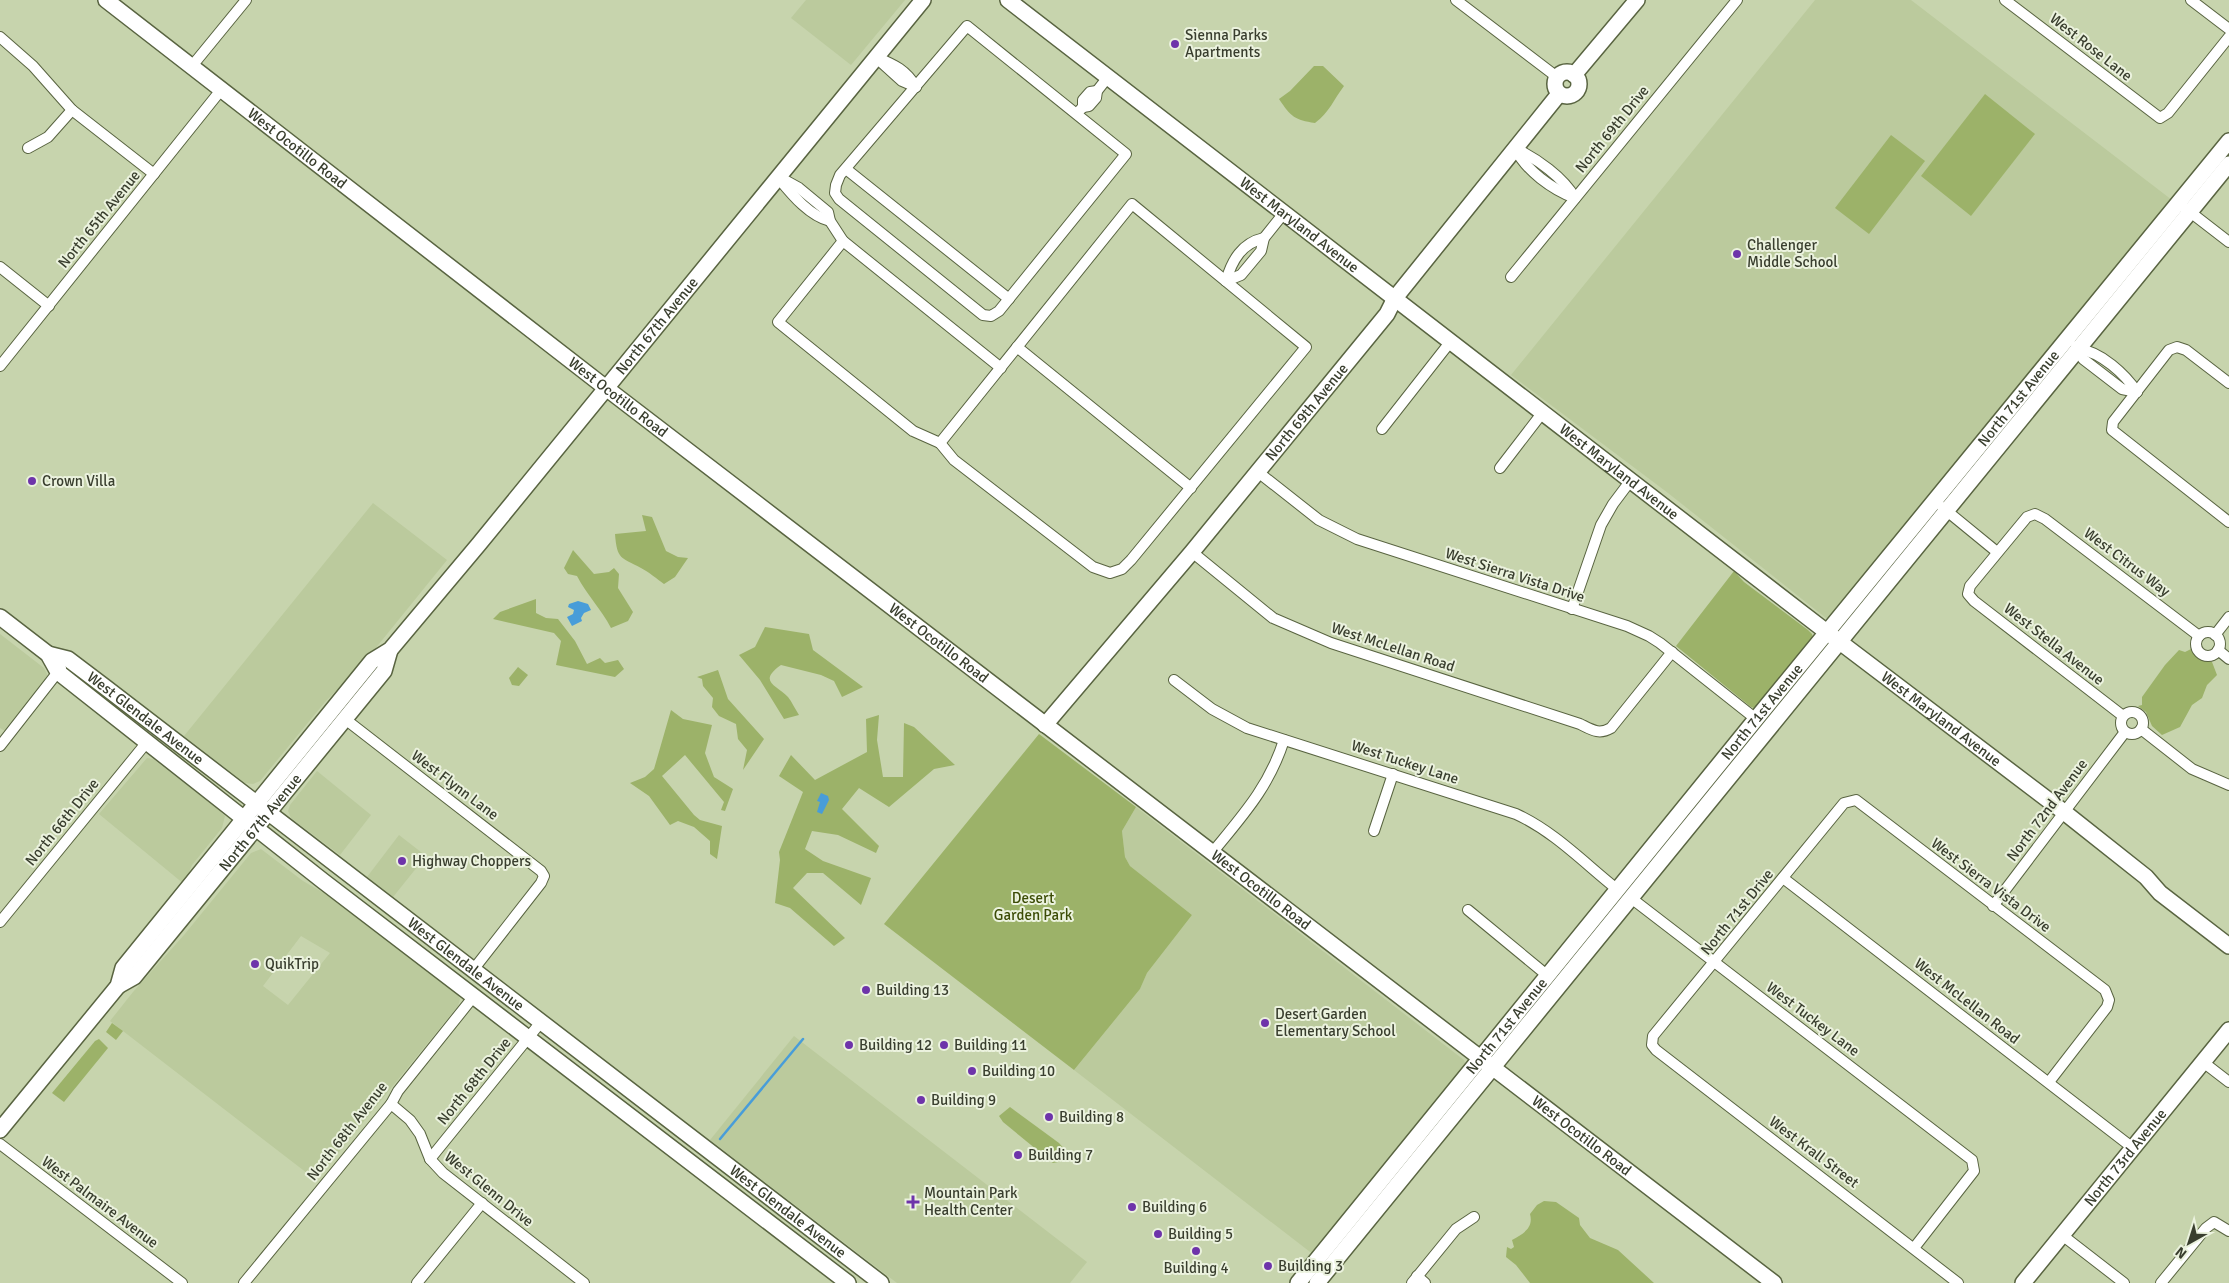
<svg xmlns="http://www.w3.org/2000/svg" width="2229" height="1283" font-family="Signika,sans-serif">
<rect width="100%" height="100%" fill="#c7d4ad"/>
<!-- built -->
<g fill="#bbca9d" fill-rule="evenodd">
<polygon points="806,0 905,0 851,65 791,18"/>
<polygon points="1815,0 1911,0 2172,200 1830,618 1826,618 1668,493 1511,375"/>
<polygon points="373,503 447,560 366,660 325,702 260,781 253,784 245,783 184,736"/>
<polygon points="0,634 44,668 48,676 48,680 5,731 0,728"/>
<polygon points="147,758 153,759 219,810 225,816 222,828 192,865 184,884 99,814"/>
<polygon points="317,771 371,815 340,855 291,818 288,811 290,805"/>
<polygon points="1136,807 1464,1060 1466,1066 1314,1255 1074,1070 1140,989 1147,973 1192,915 1130,866 1125,857 1122,831"/>
<polygon points="399,835 426,856 393,897 367,877"/>
<path d="M261 849 303 881 329 896 456 991 460 999 458 1006 316 1180 110 1021 133 992 184 935 251 853ZM301 936 330 953 288 1005 263 986Z"/>
<polygon points="794,1036 1087,1262 1070,1283 897,1283 710,1140"/>
</g>
<!-- green -->
<g fill="#9cb269">
<path d="M1314 66H1323L1344 86C1334 99 1329 113 1315 123 1295 120 1291 117 1279 99L1290 91Z"/>
<polygon points="1985,94 2035,134 1971,216 1921,176"/>
<polygon points="1891,135 1925,161 1869,234 1835,208"/>
<path d="M642 515 652 517 666 551 678 557 688 558 675 577 664 584C657 579 649 572 641 568 621 557 617 560 615 534L646 531Z"/>
<path d="M573 550 594 574 609 572 614 568 619 574 618 588 633 612 628 621 611 628C601 609 587 595 577 576L568 574 564 568Z"/>
<polygon points="1734,571 1744,582 1808,630 1812,634 1814,641 1757,709 1751,707 1676,646"/>
<polygon points="536,599 536,613 546,618 558,619 575,641 587,664 600,658 605,663 618,660 624,669 615,677 556,665 561,641 554,633 493,619 500,612"/>
<path d="M765 627 809 634 813 650 863 687 842 697 834 681 821 675 781 665C757 682 777 685 788 697 792 702 795 709 799 715L784 719 760 680 739 655 755 647Z"/>
<polygon points="2191,649 2199,659 2212,662 2217,675 2207,685 2202,698 2192,705 2180,727 2162,735 2152,726 2146,712 2138,706 2142,705 2142,697 2165,665 2179,650 2185,652"/>
<polygon points="518,667 528,675 519,686 512,685 509,678"/>
<polygon points="718,670 728,699 764,739 743,770 747,750 738,739 736,724 719,716 712,707 713,698 703,686 702,679 697,677"/>
<polygon points="671,710 683,719 712,725 705,753 714,777 733,789 725,811 721,810 724,802 685,755 662,776 694,815 700,820 722,826 717,859 710,854 710,841 694,827 678,821 670,825 649,796 630,783 645,777 654,769"/>
<polygon points="879,715 877,740 883,777 903,777 904,723 914,727 955,765 934,769 889,807 859,788 842,809 879,846 876,853 838,835 812,831 805,849 823,861 871,878 861,905 823,873 807,873 793,888 845,938 834,946 790,908 775,903 780,860 779,852 803,792 779,776 791,755 815,780 867,752 866,719"/>
<polygon points="1039,734 1136,807 1122,831 1125,857 1130,866 1192,915 1147,973 1140,989 1074,1070 884,924"/>
<polygon points="112,1023 123,1031 116,1040 106,1032"/>
<polygon points="99,1039 108,1048 64,1102 52,1093 95,1041"/>
<polygon points="1010,1107 1059,1143 1067,1152 1063,1161 1053,1163 1003,1122 999,1116"/>
<path d="M1544 1201 1556 1202 1579 1218 1580 1225 1590 1238 1618 1250 1654 1283H1530L1516 1265 1506 1257 1507 1247 1511 1249 1514 1247 1512 1240C1522 1234 1534 1229 1530 1214L1537 1205Z"/>
</g>
<!-- water -->
<g fill="#489dd9">
<polygon points="578,601 588,604 591,610 584,613 581,618 582,621 572,626 567,617 573,614 574,610 568,607 569,604"/>
<polygon points="821,793 828,796 829,800 822,814 817,812 820,802 817,801"/>
</g>
<g fill="none" stroke-linecap="round" stroke-linejoin="round">
<!-- stream -->
<polyline stroke="#489dd9" stroke-width="2.5" points="720,1139 803,1039"/>
<!-- street casing -->
<g stroke="#596441" stroke-width="12">
<g id="street">
<polyline points="1456,0 1557,77"/>
<polyline points="2005,0 2160,118 2168,113 2229,37"/>
<polyline points="2191,0 2229,29"/>
<polygon points="967,26 1126,154 999,311 991,316 983,315 839,199 835,193 836,185 840,175"/>
<polyline points="0,37 33,66 72,110 154,174"/>
<path d="M876 57C895 65 906 70 916 87"/>
<polyline points="881,62 902,81 916,87"/>
<polyline points="192,66 246,0"/>
<polyline points="1083,107 1089,106 1096,98 1097,91 1108,77"/>
<polyline points="1080,110 1083,107 1083,100 1090,92 1097,91"/>
<polyline points="28,148 48,137 72,110"/>
<path d="M1515 148C1525 170 1553 190 1575 198"/>
<path d="M1515 148C1537 159 1563 177 1575 198"/>
<polyline points="846,169 1009,299"/>
<polyline points="779,177 799,188 828,212 830,221 843,241 1001,368"/>
<path d="M780 180C793 196 810 216 830 221"/>
<polygon points="1132,204 1306,347 1131,560 1122,569 1110,573 1093,567 954,460 940,443"/>
<polyline points="2185,208 2229,242"/>
<polyline points="843,241 778,322 913,431 940,443"/>
<polyline points="0,267 49,306"/>
<polyline points="1511,277 1737,0"/>
<polyline points="1226,281 1241,275 1261,251 1264,238 1284,213"/>
<path d="M1226 281C1232 260 1242 243 1264 238"/>
<polyline points="2076,346 2083,359 2122,389 2137,392"/>
<polyline points="1017,347 1191,488"/>
<path d="M2079 349C2101 352 2125 374 2137 392"/>
<polyline points="0,366 221,90"/>
<polyline points="2229,383 2186,350 2177,347 2169,350 2113,422 2112,430 2229,522"/>
<polyline points="1382,429 1451,341"/>
<polyline points="1500,468 1543,412"/>
<polyline points="1258,472 1319,520 1357,539 1627,626 1649,636 1660,643 1756,719"/>
<polyline points="1942,507 1997,552"/>
<path d="M1192 552 1273 618 1331 643 1580 724C1592 730 1599 735 1611 728L1672 652"/>
<polyline points="1572,609 1601,525 1613,504 1631,480"/>
<circle cx="2208" cy="644" r="12"/>
<polyline points="2215,635 2229,617"/>
<polyline points="2218,650 2229,659"/>
<path d="M1174 680 1212 709 1247 728 1516 814C1555 832 1584 863 1618 890"/>
<circle cx="2132" cy="723" r="11"/>
<polyline points="2123,716 1974,601 1968,594 1970,586 2027,517 2035,514 2045,519 2199,636"/>
<polyline points="345,719 541,871 544,876 541,883 473,970"/>
<polyline points="2141,729 2192,769 2229,785"/>
<polyline points="0,746 61,668"/>
<polyline points="1374,831 1393,774"/>
<path d="M1212 853C1243 815 1269 787 1284 740"/>
<polyline points="1783,878 2133,1148"/>
<polyline points="1631,898 1972,1160 1974,1171 1914,1248"/>
<polyline points="1993,906 2125,732"/>
<polyline points="1468,910 1548,976"/>
<polyline points="0,922 147,742"/>
<polyline points="2203,1062 2229,1082"/>
<polyline points="391,1104 410,1120 420,1134 430,1159 443,1173 584,1283"/>
<polyline points="0,1144 182,1283"/>
<polyline points="430,1159 541,1022"/>
<polyline points="2062,1235 2124,1283"/>
<polyline points="1417,1276 1425,1283"/>
<polyline points="244,1283 391,1104 398,1091 474,996"/>
<polyline points="417,1283 482,1203"/>
<polyline points="1412,1283 1456,1229 1474,1217"/>
<polyline points="1958,1283 1656,1050 1652,1045 1653,1036 1844,803 1856,800 2105,990 2109,1000 2107,1007 2049,1082"/>
<polyline points="2161,1283 2206,1228 2214,1222 2229,1231"/>
</g>
</g>
<!-- secondary casing -->
<g stroke="#596441" stroke-width="18">
<g id="secondary">
<path id="s1" d="M106 0 606 388 1774 1283"/>
<path id="s2" d="M1008 0 1828 633 2064 812 2146 877 2160 893 2229 946"/>
<circle cx="1567" cy="84" r="12"/>
<polyline points="1574,75 1637,0"/>
<polyline points="0,617 48,654 58,672 323,881 848,1283"/>
<path id="s3" d="M48 654 68 659 105 687 881 1283"/>
<path id="s4" d="M1045 725 1192 552 1387 314 1395 298 1559 94"/>
<path id="s5" d="M118 986 134 977 384 671 390 650"/>
<path id="s6" d="M0 1130 118 986 123 968 372 661 390 650 479 544 923 0"/>
<path id="s7" d="M1298 1283 1756 719 2229 141"/>
<polyline points="1317,1283 2229,164"/>
<path id="s8" d="M2023 1283 2229 1030"/>
</g>
</g>
<!-- street -->
<use href="#street" stroke="#fff" stroke-width="10"/>
<!-- secondary -->
<use href="#secondary" stroke="#fff" stroke-width="15"/>
</g>
<!-- markers -->
<g fill="#6e34aa" stroke="#ebf2de" stroke-width="2">
<circle cx="1175" cy="44" r="5"/>
<circle cx="1737" cy="254" r="5"/>
<circle cx="32" cy="481" r="5"/>
<circle cx="402" cy="861" r="5"/>
<circle cx="255" cy="964" r="5"/>
<circle cx="866" cy="990" r="5"/>
<circle cx="1265" cy="1023" r="5"/>
<circle cx="849" cy="1045" r="5"/>
<circle cx="944" cy="1045" r="5"/>
<circle cx="972" cy="1071" r="5"/>
<circle cx="921" cy="1100" r="5"/>
<circle cx="1049" cy="1117" r="5"/>
<circle cx="1018" cy="1155" r="5"/>
<path d="M910.5 1194.5h5v5h5v5h-5v5h-5v-5h-5v-5h5z"/>
<circle cx="1132" cy="1207" r="5"/>
<circle cx="1158" cy="1234" r="5"/>
<circle cx="1196" cy="1251" r="5"/>
<circle cx="1268" cy="1266" r="5"/>
</g>
<g text-anchor="middle" dominant-baseline="central" stroke-width="4" stroke-linejoin="round" paint-order="stroke">
<!-- poi labels -->
<g font-size="15" fill="#393e2e" stroke="#ebf2de" text-anchor="start">
<text x="1185" y="35">Sienna Parks<tspan x="1185" dy="17">Apartments</tspan></text>
<text x="1747" y="245">Challenger<tspan x="1747" dy="17">Middle School</tspan></text>
<text x="42" y="481">Crown Villa</text>
<text x="412" y="861">Highway Choppers</text>
<text x="265" y="964">QuikTrip</text>
<text x="876" y="990">Building 13</text>
<text x="1275" y="1014">Desert Garden<tspan x="1275" dy="17">Elementary School</tspan></text>
<text x="859" y="1045">Building 12</text>
<text x="954" y="1045">Building 11</text>
<text x="982" y="1071">Building 10</text>
<text x="931" y="1100">Building 9</text>
<text x="1059" y="1117">Building 8</text>
<text x="1028" y="1155">Building 7</text>
<text x="924" y="1193">Mountain Park<tspan x="924" dy="17">Health Center</tspan></text>
<text x="1142" y="1207">Building 6</text>
<text x="1168" y="1234">Building 5</text>
<text x="1278" y="1266">Building 3</text>
<text x="1196" y="1268" text-anchor="middle">Building 4</text>
</g>
<!-- street labels -->
<g font-size="15" fill="#393e2e" stroke="#ebf2de">
<text transform="translate(2091 47) rotate(38)">West Rose Lane</text>
<text transform="translate(1612 129) rotate(-51)">North 69th Drive</text>
<text stroke="none"><textPath href="#s1" startOffset="242">West Ocotillo Road</textPath></text>
<text transform="translate(99 219) rotate(-51)">North 65th Avenue</text>
<text stroke="none"><textPath href="#s2" startOffset="368">West Maryland Avenue</textPath></text>
<text stroke="none"><textPath href="#s6" startOffset="1041">North 67th Avenue</textPath></text>
<text stroke="none"><textPath href="#s1" startOffset="648">West Ocotillo Road</textPath></text>
<text stroke="none"><textPath href="#s7" startOffset="1141">North 71st Avenue</textPath></text>
<text stroke="none"><textPath href="#s4" startOffset="408">North 69th Avenue</textPath></text>
<text stroke="none"><textPath href="#s2" startOffset="772">West Maryland Avenue</textPath></text>
<text transform="translate(2127 562) rotate(37)">West Citrus Way</text>
<text transform="translate(1515 575) rotate(18)">West Sierra Vista Drive</text>
<text stroke="none"><textPath href="#s1" startOffset="1052">West Ocotillo Road</textPath></text>
<text transform="translate(2054 644) rotate(38)">West Stella Avenue</text>
<text transform="translate(1393 647) rotate(18)">West McLellan Road</text>
<text stroke="none"><textPath href="#s7" startOffset="736">North 71st Avenue</textPath></text>
<text stroke="none"><textPath href="#s3" startOffset="118">West Glendale Avenue</textPath></text>
<text stroke="none"><textPath href="#s2" startOffset="1178">West Maryland Avenue</textPath></text>
<text transform="translate(1405 762) rotate(18)">West Tuckey Lane</text>
<text transform="translate(455 785) rotate(37)">West Flynn Lane</text>
<text transform="translate(2047 810) rotate(-53)">North 72nd Avenue</text>
<text transform="translate(62 822) rotate(-51)">North 66th Drive</text>
<text stroke="none"><textPath href="#s5" startOffset="218">North 67th Avenue</textPath></text>
<text transform="translate(1991 885) rotate(37)">West Sierra Vista Drive</text>
<text stroke="none"><textPath href="#s1" startOffset="1458">West Ocotillo Road</textPath></text>
<text transform="translate(1737 912) rotate(-51)">North 71st Drive</text>
<text stroke="none"><textPath href="#s3" startOffset="522">West Glendale Avenue</textPath></text>
<text transform="translate(1967 1001) rotate(38)">West McLellan Road</text>
<text transform="translate(1813 1019) rotate(37)">West Tuckey Lane</text>
<text stroke="none"><textPath href="#s7" startOffset="331">North 71st Avenue</textPath></text>
<text transform="translate(474 1081) rotate(-51)">North 68th Drive</text>
<text transform="translate(347 1131) rotate(-52)">North 68th Avenue</text>
<text stroke="none"><textPath href="#s1" startOffset="1862">West Ocotillo Road</textPath></text>
<text transform="translate(1814 1152) rotate(37)">West Krall Street</text>
<text stroke="none"><textPath href="#s8" startOffset="162">North 73rd Avenue</textPath></text>
<text transform="translate(489 1189) rotate(39)">West Glenn Drive</text>
<text transform="translate(100 1202) rotate(37)">West Palmaire Avenue</text>
<text stroke="none"><textPath href="#s3" startOffset="928">West Glendale Avenue</textPath></text>
</g>
<!-- park labels -->
<g font-size="15" fill="#3c4c06" stroke="#ebf2de">
<text x="1033" y="898">Desert<tspan x="1033" dy="17">Garden Park</tspan></text>
</g>
</g>
<!-- north arrow -->
<g transform="translate(2189 1243) rotate(219)" stroke="#ebf2de" stroke-width="4" paint-order="stroke">
<path d="M0-4L9 19L0 12L-9 19Z" fill="#393e2e"/>
<text y="-8" font-size="14" font-weight="bold" text-anchor="middle" fill="#393e2e">N</text>
</g>
</svg>
